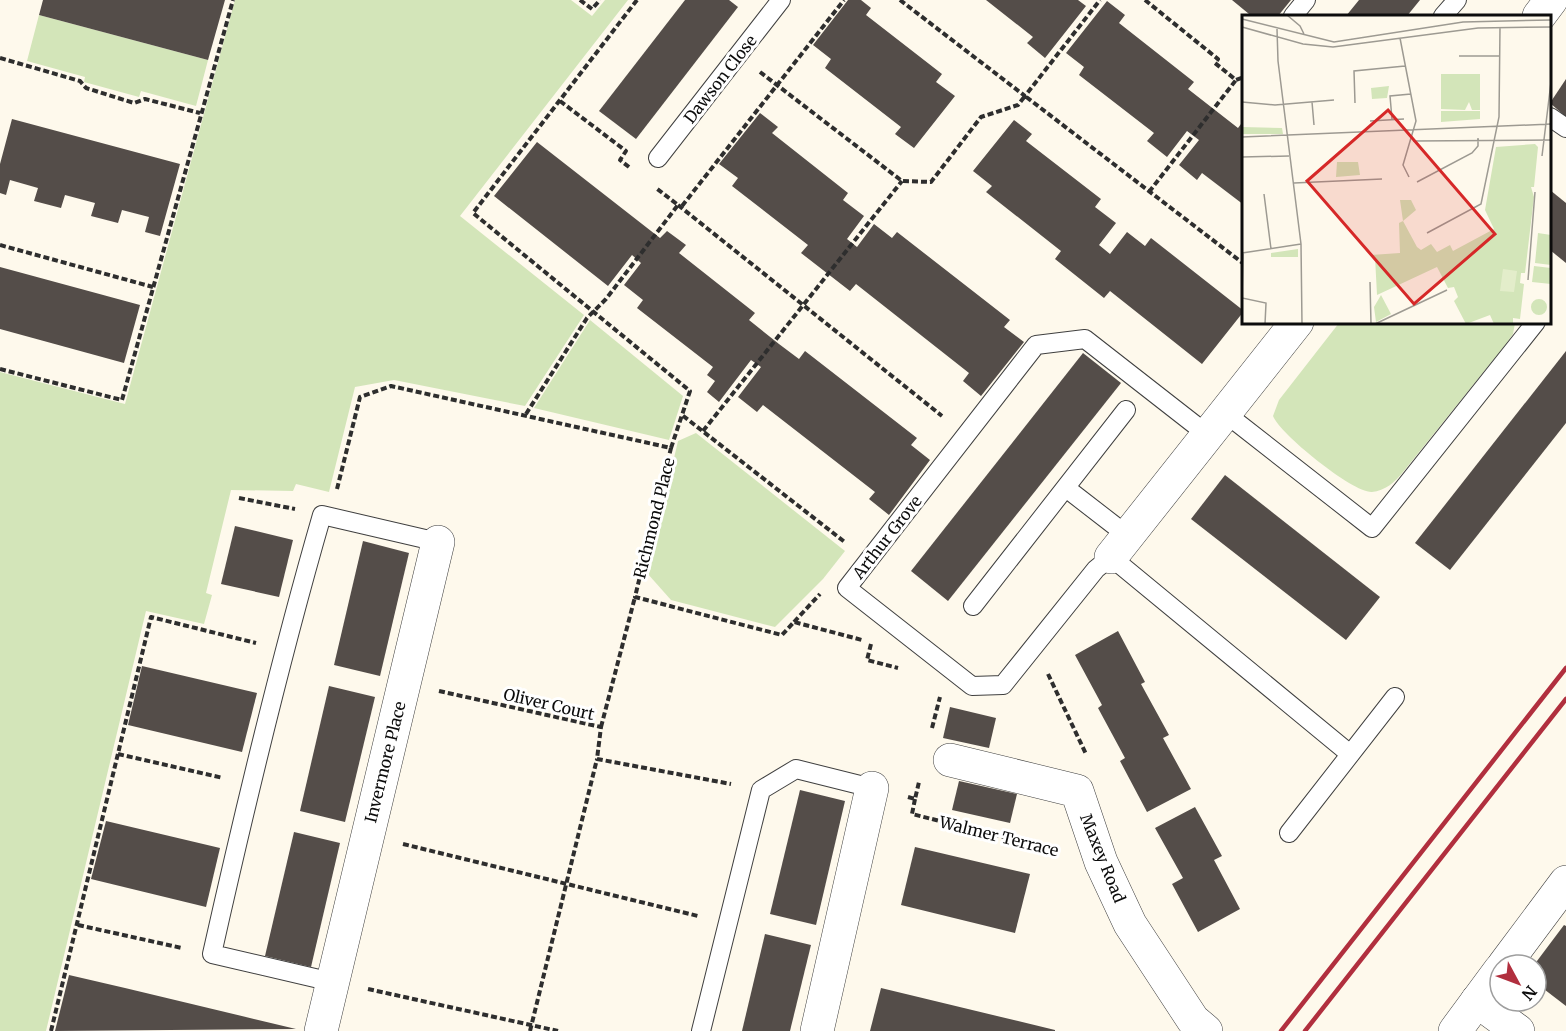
<svg xmlns="http://www.w3.org/2000/svg" width="1566" height="1031" font-family="Merriweather,serif">
<rect width="100%" height="100%" fill="#fef9ec"/>
<!-- green -->
<g fill="#d3e5b9">
<polygon points="235,0 571,0 592,16 605,0 628,0 460,216 584,315 525,406 394,380 355,387 329,492 296,484 293,491 231,490 206,593 212,595 204,624 146,611 46,1031 0,1031 0,372 125,404"/>
<polygon points="39,15 208,60 196,106 141,91 139,97 84,82 85,77 27,61"/>
<polygon points="590,320 683,396 669,440 534,408"/>
<path d="M1339 323V322L1515 323 1513 334 1506 344 1403 472C1395 482 1385 491 1372 492 1353 493 1280 434 1273 416L1279 400Z"/>
<polygon points="696,433 845,551 823,579 775,627 671,600 647,573 678,441"/>
</g>
<!-- building -->
<g fill="#544d49">
<polygon points="43,0 225,0 208,60 39,15"/>
<polygon points="685,0 729,0 738,7 636,139 599,111"/>
<polygon points="848,0 861,0 871,8 866,15 942,74 936,82 955,96 914,148 895,134 901,127 825,68 831,59 813,45"/>
<polygon points="986,0 1078,0 1086,6 1045,58 1027,43 1033,37"/>
<polygon points="1232,0 1291,0 1278,16 1247,16 1249,14"/>
<polygon points="1359,0 1420,0 1407,16 1346,16"/>
<polygon points="1107,1 1125,15 1119,23 1194,82 1188,89 1238,128 1244,120 1244,205 1202,173 1197,180 1179,165 1199,140 1187,131 1167,157 1147,141 1154,133 1079,75 1084,67 1066,53"/>
<polygon points="1566,79 1566,117 1550,103"/>
<polygon points="760,113 778,127 772,133 848,193 843,200 864,216 847,239 857,247 874,224 892,238 897,232 1010,320 1004,327 1024,342 981,396 963,381 969,373 856,284 850,291 801,253 808,245 732,186 738,178 719,164"/>
<polygon points="12,119 180,164 160,236 145,232 149,217 122,210 118,223 91,216 95,203 65,195 61,208 34,201 38,188 10,180 6,195 0,193 0,164"/>
<polygon points="1014,120 1032,134 1026,141 1101,199 1095,207 1116,223 1099,245 1110,254 1127,232 1145,246 1151,238 1244,311 1202,364 1110,291 1104,298 1055,259 1061,251 986,192 992,186 973,171"/>
<polygon points="537,142 660,238 667,231 686,245 679,253 755,313 749,320 779,344 799,359 805,351 917,438 911,445 930,460 889,515 869,499 875,492 763,405 757,412 738,397 761,367 751,360 719,402 707,392 715,381 707,375 713,367 637,308 643,300 624,285 641,263 632,255 608,286 494,196"/>
<polygon points="1550,190 1566,203 1566,263 1550,250"/>
<polygon points="0,267 140,305 124,363 0,329"/>
<polygon points="1566,351 1566,423 1450,570 1415,543"/>
<polygon points="1083,353 1121,383 948,601 911,571"/>
<polygon points="1225,475 1380,597 1346,640 1191,519"/>
<polygon points="235,526 293,540 279,597 221,584"/>
<polygon points="363,541 409,553 380,676 334,665"/>
<polygon points="1118,631 1145,682 1141,684 1169,735 1163,738 1191,789 1147,812 1120,761 1125,758 1098,708 1102,705 1075,655"/>
<polygon points="142,666 257,693 242,752 128,725"/>
<polygon points="329,686 375,697 345,822 300,811"/>
<polygon points="950,707 996,718 989,748 943,738"/>
<polygon points="959,781 1017,794 1010,823 952,810"/>
<polygon points="800,790 845,801 816,925 770,914"/>
<polygon points="1195,807 1222,856 1214,860 1240,909 1198,932 1172,884 1183,878 1155,828"/>
<polygon points="106,821 220,848 206,907 91,879"/>
<polygon points="294,832 340,843 311,967 265,956"/>
<polygon points="915,847 1030,874 1015,933 901,905"/>
<polygon points="1564,925 1566,926 1566,1006 1536,983 1534,965"/>
<polygon points="765,934 811,945 790,1031 742,1031"/>
<polygon points="69,975 125,988 296,1029 55,1031"/>
<polygon points="881,988 1055,1030 1055,1031 870,1031"/>
</g>
<g fill="none" stroke-linecap="round" stroke-linejoin="round">
<!-- service casing -->
<g stroke="#3f3f3f" stroke-width="20">
<g id="service">
<polyline points="1293,16 1306,0"/>
<polyline points="1443,16 1457,0"/>
<polyline points="1550,117 1566,128"/>
<polyline points="658,158 781,0"/>
<polyline points="1225,413 1372,528 1536,322"/>
<polyline points="1208,435 1085,339 1036,345 847,588 972,686 1003,685 1096,569 1111,557 1350,754"/>
<polyline points="1066,488 1128,536"/>
<polyline points="973,606 1126,410"/>
<polyline points="1289,833 1395,697"/>
<path d="M332 982 212 954C245 807 280 660 322 515L438 542"/>
<polyline points="701,1031 761,790 796,769 872,788"/>
</g>
</g>
<!-- minor casing -->
<g stroke="#3f3f3f" stroke-width="34">
<g id="minor">
<polyline points="1539,16 1551,0"/>
<polyline points="1111,557 1297,322"/>
<polyline points="950,760 1077,791 1101,862 1130,924 1193,1020 1206,1031"/>
<polyline points="1504,965 1566,882"/>
<polyline points="1477,1001 1518,1031"/>
<polyline points="321,1031 438,542"/>
<polyline points="817,1031 872,788"/>
<polyline points="1455,1031 1500,970"/>
</g>
</g>
<!-- path -->
<g stroke="#2e2e2e" stroke-width="4" stroke-dasharray="6 3" stroke-linecap="butt">
<polyline points="580,0 592,9 600,0"/>
<polyline points="637,0 473,213 690,391 682,415 846,543"/>
<polyline points="900,0 1025,96 1100,0"/>
<polyline points="1145,0 1218,59 1215,63 1236,80 1244,77"/>
<polyline points="0,58 80,81 86,88 134,103 145,99 200,113"/>
<polyline points="760,72 902,181 931,182 981,117 1018,105 1025,96 1244,264"/>
<polyline points="560,101 626,151 620,160 629,167"/>
<polyline points="1149,192 1236,80"/>
<polyline points="678,205 942,416"/>
<polyline points="682,206 844,0"/>
<polyline points="0,245 153,287"/>
<polyline points="0,369 122,400 233,0"/>
<polyline points="526,414 587,318 606,299 678,205 656,188"/>
<polyline points="703,431 902,181"/>
<polyline points="671,448 682,415"/>
<polyline points="337,489 360,397 391,386 671,448 635,597 782,635 794,622 862,640"/>
<polyline points="239,498 295,509"/>
<polyline points="794,622 820,594"/>
<polyline points="871,644 867,660 898,668"/>
<polyline points="1048,674 1086,754"/>
<polyline points="439,691 601,727 597,759 731,784"/>
<polyline points="601,727 635,597"/>
<polyline points="932,728 940,697"/>
<polyline points="118,754 223,778"/>
<polyline points="908,797 915,799 919,782"/>
<polyline points="915,799 912,814 1059,851"/>
<polyline points="403,844 698,916"/>
<polyline points="78,925 182,948"/>
<polyline points="368,989 558,1031"/>
<polyline points="51,1031 151,617 256,643"/>
<polyline points="530,1031 597,759"/>
</g>
<!-- service -->
<use href="#service" stroke="#fff" stroke-width="18"/>
<!-- minor -->
<use href="#minor" stroke="#fff" stroke-width="33"/>
<!-- rail -->
<g stroke="#b12f3e" stroke-width="4.5">
<polyline points="1281,1031 1566,668"/>
<polyline points="1305,1031 1566,699"/>
</g>
</g>
<g text-anchor="middle" dominant-baseline="central" stroke-width="6" stroke-linejoin="round" paint-order="stroke">
<!-- street labels -->
<g font-size="16" fill="#0c0c0c" stroke="#fff">
<text transform="translate(720 79) rotate(-52)">Dawson Close</text>
<text transform="translate(654 518) rotate(-76)">Richmond Place</text>
<text transform="translate(887 537) rotate(-52)">Arthur Grove</text>
<text transform="translate(549 704) rotate(13)">Oliver Court</text>
<text transform="translate(385 762) rotate(-76)">Invermore Place</text>
<text transform="translate(999 836) rotate(14)">Walmer Terrace</text>
<text transform="translate(1103 858) rotate(68)">Maxey Road</text>
</g>
</g>
<!-- overview -->
<g transform="translate(1242 15)">
<rect width="309" height="309" fill="#fef9ec"/>
<path d="M199 59H238V95H230L227 87 223 95 199 94ZM147 71 145 83 130 84 129 73ZM199 96H238V104L199 107ZM0 112 40 113 41 119H0ZM293 129 296 132 292 172H289L292 182 283 258H279L278 268 282 269 278 304 271 303V308L274 309H252L248 300 224 309 212 286 216 282 212 272 206 273 195 252 135 280 133 242 129 240 158 238 157 208 161 206 175 232 179 235 189 229 195 237 208 230 211 236 252 214 243 195 254 132ZM95 147H116L118 160 94 162ZM158 185H169L174 195 161 206ZM296 218 309 220V250L293 248ZM56 234V242H29V238ZM292 251 309 253V269L290 267ZM139 280 149 299 134 307 132 292ZM289 292a8 8 0 1 1 16 0a8 8 0 1 1-16 0Z" fill="#d3e5b9"/>
<path d="M261 254 275 256 272 277 258 276Z" fill="#e3edca"/>
<path fill="none" stroke="#9d9a92" stroke-width="1.5" d="M45 0 58 11 62 19M0 4 92 27 221 7 309 5M0 12 61 29 91 32 236 13 309 12M35 14 36 46 59 229 60 309M158 23 174 106 161 150 167 162M217 41H257M0 87 33 90 92 85M70 87 72 110M113 88 112 56 163 51M150 104 148 81 169 79M128 106 162 104M0 122 309 109M171 126 309 125M300 141 309 67M0 142 47 141M175 167 230 138 236 131V123M52 168 140 164M22 179 29 234M185 218 239 189 257 102 258 12M0 238 59 229M1 238 0 283 24 288 23 309M286 265 293 177M128 267 129 309M133 309 205 275"/>
<path fill="#d62828" fill-opacity="0.15" stroke="#d62828" stroke-width="3" d="M146 95 253 219 172 289 65 166Z"/>
<rect width="309" height="309" fill="none" stroke="#0c0c0c" stroke-width="3"/>
</g>
<!-- north arrow -->
<g transform="translate(1518 983) rotate(131)"><circle r="28" fill="#ffffff" stroke="#9e9e9e" stroke-width="1.5"/>
<path d="M0-4.5L10 22L0 15L-10 22Z" fill="#b12f3e"/>
<text y="-9" font-size="16" font-weight="bold" text-anchor="middle" fill="#0c0c0c">N</text>
</g>
</svg>
